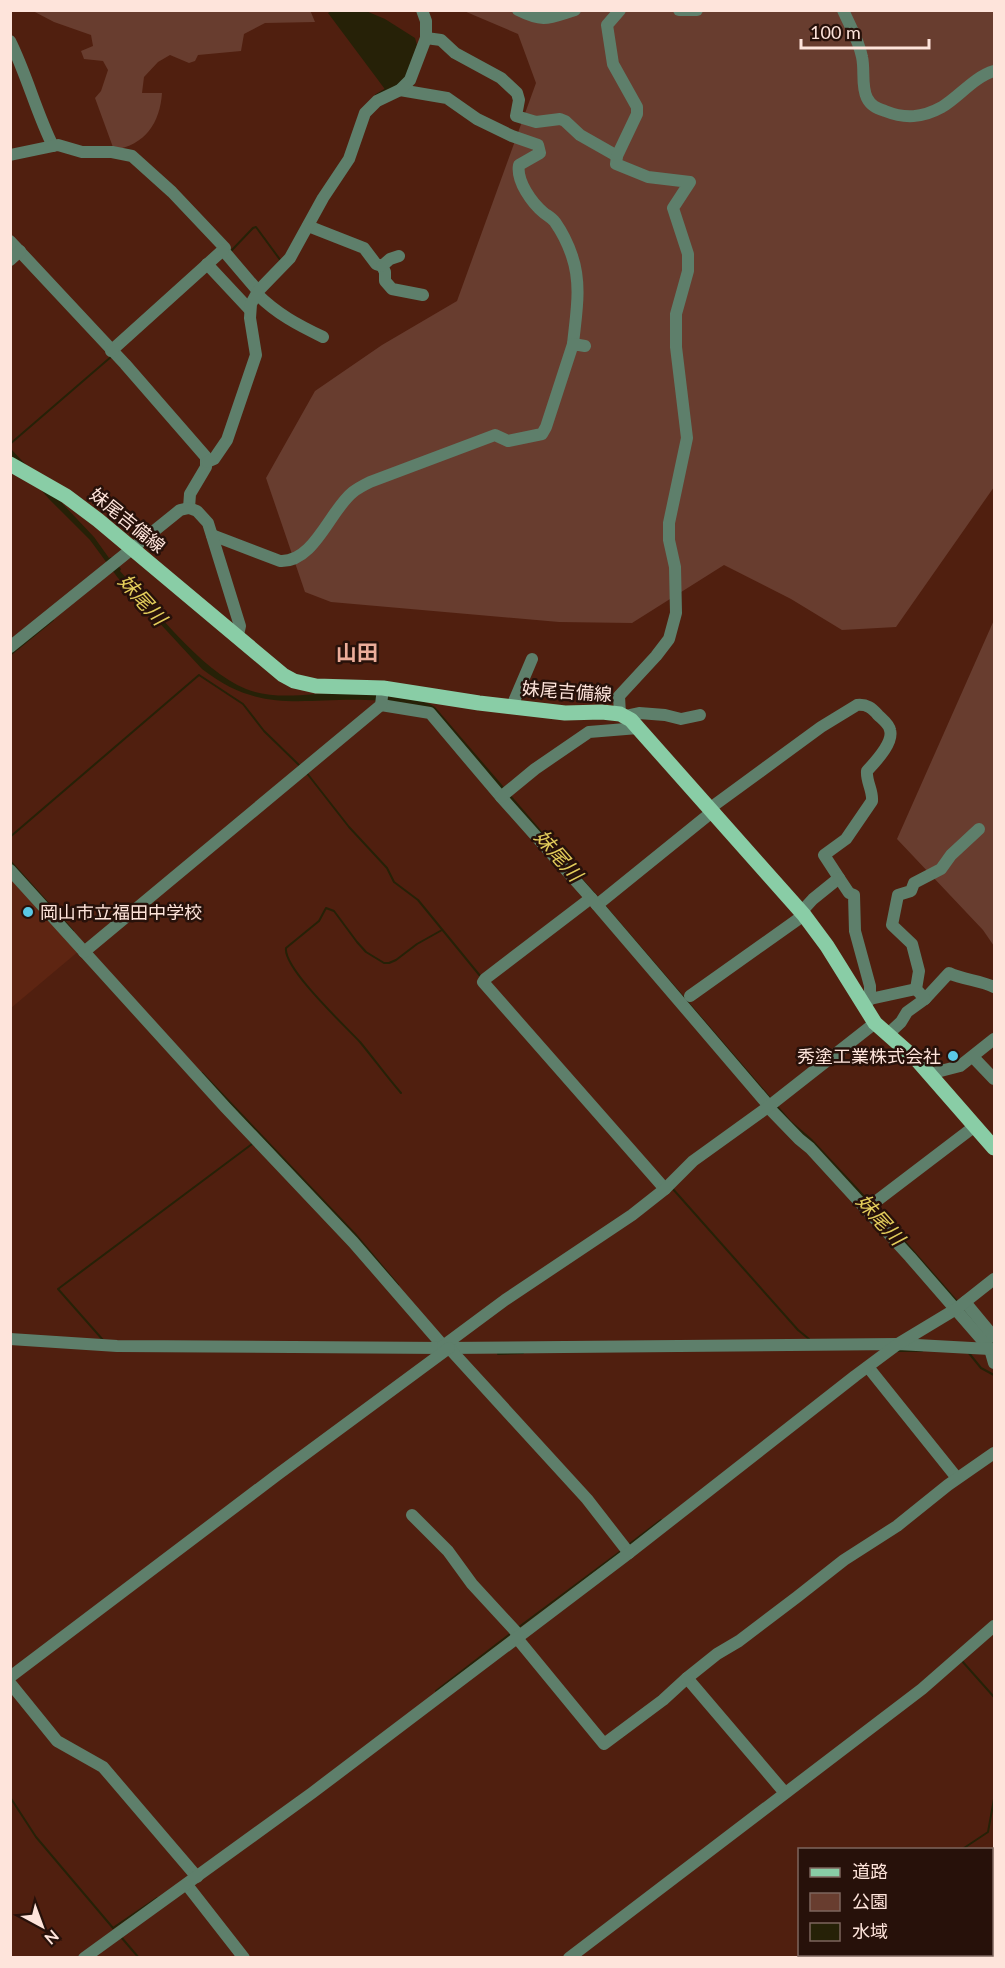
<svg xmlns="http://www.w3.org/2000/svg" width="1005" height="1968" font-family="Lato,'Noto Sans JP',sans-serif">
<rect width="100%" height="100%" fill="#501f0f"/>
<!-- built -->
<polygon fill="#5e2512" points="10,873 80,950 11,1008 10,1008"/>
<!-- green -->
<g fill="#683d2f">
<path d="M310 10 315 22 265 23 244 34 241 51 198 55 195 61 189 63 170 55 158 62 144 77 142 93H162C160 123 145 145 114 150L95 98 101 91 108 70 103 61 84 59 81 51 93 46 91 35 54 22 33 11Z"/>
<polygon points="464,11 994,11 994,487 896,627 842,630 791,599 724,565 632,623 559,622 331,602 305,592 266,478 315,391 382,345 457,301 536,83 518,34"/>
<polygon points="994,620 994,946 983,930 897,839"/>
</g>
<!-- water -->
<g fill="#262107">
<polygon points="331,11 366,11 385,19 415,38 417,45 405,80 387,92 328,13"/>
<path d="M10 448 94 537 109 558 111 557 121 569 120 571C154 608 200 670 246 689 275 701 311 693 341 693 361 693 381 695 401 698 413 700 425 700 435 707L791 1121 812 1139 881 1213 994 1342V1351L793 1131 431 711C410 707 388 700 366 700 300 698 260 714 202 669L118 578 90 540 49 499 11 455Z"/>
</g>
<g fill="none" stroke-linecap="round" stroke-linejoin="round">
<!-- stream -->
<g stroke="#262107" stroke-width="2">
<polyline points="376,95 386,89"/>
<polyline points="231,251 253,228 256,227 281,261"/>
<polyline points="10,444 112,356"/>
<polyline points="10,655 53,620"/>
<polyline points="306,772 349,827 387,868 394,882 418,900 481,977"/>
<polyline points="10,837 199,675 243,704 264,731 300,766"/>
<polyline points="10,861 73,931"/>
<polyline points="202,1073 355,1234 398,1285"/>
<path d="M401 1093C387 1077 374 1059 360 1042 345 1026 283 968 286 948L319 921 326 908 334 911 357 942 366 952 384 963H389L396 960 417 944 442 930"/>
<polyline points="672,1188 798,1330 809,1339"/>
<polyline points="103,1340 58,1289 252,1144"/>
<polyline points="897,1351 922,1351"/>
<polyline points="968,1352 981,1368 994,1375"/>
<polyline points="498,1354 523,1353"/>
<polyline points="627,1546 661,1520"/>
<polyline points="519,1627 621,1551"/>
<polyline points="962,1661 994,1697"/>
<polyline points="436,1691 510,1634"/>
<polyline points="10,1797 36,1837 113,1928"/>
<polyline points="961,1850 988,1832 994,1799"/>
<polyline points="113,1928 157,1898"/>
<polyline points="121,1937 139,1958"/>
<polyline points="800,1958 804,1954"/>
</g>
<!-- river -->
<polyline stroke="#262107" stroke-width="15" points="992,1950 994,1944"/>
<!-- minor -->
<g stroke="#5e7f6b" stroke-width="12">
<path d="M518 10C544 23 549 18 575 10"/>
<polyline points="679,10 697,10"/>
<path d="M843 10C850 26 859 41 862 57 865 70 861 86 867 98 871 106 877 108 885 111 905 119 922 118 942 107 960 96 974 77 994 71"/>
<polyline points="426,38 441,40 455,53 501,78 517,93 519,100 516,116 536,122 560,119 565,121 580,135 617,156"/>
<path d="M10 41C27 75 36 112 53 146"/>
<path d="M400 90 447 98 477 119 512 136 538 145 540 153 519 165C516 181 532 203 544 213 548 216 552 218 555 222 562 232 568 244 572 256 582 285 576 314 573 344"/>
<polyline points="10,155 58,145 82,152 112,152 132,156 172,192 225,248 223,250 258,291"/>
<polyline points="308,226 364,248 376,264 382,266 385,272 385,281 392,289 423,295"/>
<polyline points="10,241 125,364 206,457 206,467 190,494 189,508"/>
<polyline points="10,260 20,251"/>
<polyline points="207,264 250,310"/>
<polyline points="382,266 390,259 399,256"/>
<path d="M257 294C277 314 298 325 323 337"/>
<polyline points="111,351 223,250"/>
<polyline points="207,462 214,459 227,440 256,355 250,318 251,304 258,291 290,258 323,198 349,159 365,113 377,101 400,90 410,80 426,38 426,21 422,10"/>
<path d="M212 535 280 561C314 563 330 510 353 492 358 488 364 485 370 482L495 435 508 441 542 434 546 427 573 344 585 346"/>
<polyline points="10,647 180,510 189,508 197,511 208,523 240,626 238,635"/>
<polyline points="381,705 430,713 501,797 591,898"/>
<polyline points="512,706 532,659"/>
<polyline points="620,714 619,696 656,656 669,639 676,613 675,567 669,540 669,523 687,438 676,347 676,314 688,271 688,254 673,208 690,182 648,177 616,164 617,156 637,114 637,107 613,64 607,25 620,10"/>
<polyline points="625,716 639,713 665,715 681,719 700,715"/>
<polyline points="501,797 535,769 589,732 638,728"/>
<path d="M709 809 821 727 857 705C867 704 872 708 878 715 882 719 889 724 890 730 894 743 875 762 867 771 866 782 873 790 872 801L846 839 824 855 839 878 813 899 802 911"/>
<polyline points="10,870 226,1108 353,1242 445,1348"/>
<polyline points="839,878 849,893 854,895 855,931 870,986 870,999 864,1007"/>
<polyline points="597,905 712,812"/>
<polyline points="84,952 381,705 383,688"/>
<polyline points="690,996 804,915"/>
<polyline points="870,999 916,989"/>
<path d="M925 999 949 973C964 980 979 980 994 987"/>
<polyline points="887,1035 901,1022 907,1012 925,999 916,989 919,971 912,944 892,925 898,895 911,891 914,883 941,869 951,855 979,829"/>
<polyline points="973,1057 994,1079"/>
<polyline points="929,1074 960,1066 994,1039"/>
<polyline points="768,1107 799,1139 810,1148 910,1257 990,1349 994,1363"/>
<polyline points="665,1189 483,982 485,979 591,898 769,1106"/>
<polyline points="866,1209 975,1126"/>
<polyline points="965,1302 994,1337"/>
<polyline points="10,1339 117,1346 445,1348 898,1344 990,1349"/>
<polyline points="443,1346 505,1300 632,1215 665,1189 693,1161 768,1107 875,1023"/>
<polyline points="449,1348 587,1499 629,1553"/>
<polyline points="868,1367 957,1478"/>
<polyline points="412,1515 448,1551 472,1584 519,1635"/>
<polyline points="516,1637 604,1744 663,1700 687,1678 785,1793"/>
<polyline points="10,1677 277,1475 449,1348"/>
<polyline points="687,1678 717,1654 739,1641 797,1597 844,1560 897,1526 948,1485 994,1453"/>
<polyline points="10,1683 57,1741 103,1767 197,1877"/>
<polyline points="992,1872 994,1865"/>
<polyline points="187,1885 244,1958"/>
<polyline points="84,1958 312,1793 629,1553 855,1376 898,1344 956,1309 994,1279"/>
<polyline points="569,1958 922,1689 994,1626"/>
<polyline points="954,1958 955,1954"/>
</g>
<!-- major -->
<polyline stroke="#89cda6" stroke-width="15" points="10,464 66,496 98,520 283,675 294,681 316,686 383,688 479,703 565,713 602,712 620,714 631,720 638,728 804,915 827,946 875,1023 918,1061 994,1148"/>
</g>
<!-- markers -->
<g fill="#5ac8e5" stroke="#27110a" stroke-width="2">
<circle cx="28" cy="912" r="6"/>
<circle cx="953" cy="1056" r="6"/>
</g>
<g text-anchor="middle" dominant-baseline="central" stroke-width="5" stroke-linejoin="round" paint-order="stroke">
<!-- street labels -->
<g font-size="18" fill="#fee4db" stroke="#27110a">
<text transform="translate(128 520) rotate(39)">妹尾吉備線</text>
<text transform="translate(567 691) rotate(4)">妹尾吉備線</text>
</g>
<!-- poi labels -->
<g font-size="18" fill="#fee4db" stroke="#27110a" text-anchor="start">
<text x="40" y="912">岡山市立福田中学校</text>
<text x="941" y="1056" text-anchor="end">秀塗工業株式会社</text>
</g>
<!-- water labels -->
<g font-size="20" font-style="italic" fill="#e3cd5b" stroke="#27110a">
<text transform="translate(143 599) rotate(48)">妹尾川</text>
<text transform="translate(559 855) rotate(49)">妹尾川</text>
<text transform="translate(881 1219) rotate(48)">妹尾川</text>
</g>
<!-- quarter labels -->
<g font-size="21" font-weight="bold" fill="#ecad9a" stroke="#27110a">
<text x="357" y="651">山田</text>
</g>
</g>
<!-- border -->
<rect width="1005" height="1968" fill="none" stroke="#fee4db" stroke-width="24"/>
<!-- legend -->
<rect x="798" y="1848" width="195" height="108" fill="#27110a" stroke="#7d655e" stroke-width="1.5"/>
<rect x="810" y="1868" width="30" height="9" fill="#89cda6" stroke="#7d655e" stroke-width="1.5"/>
<text x="852" y="1878" font-size="18" fill="#fee4db">道路</text>
<rect x="810" y="1893" width="30" height="18" fill="#683d2f" stroke="#7d655e" stroke-width="1.5"/>
<text x="852" y="1908" font-size="18" fill="#fee4db">公園</text>
<rect x="810" y="1923" width="30" height="18" fill="#262107" stroke="#7d655e" stroke-width="1.5"/>
<text x="852" y="1938" font-size="18" fill="#fee4db">水域</text>
<!-- north arrow -->
<g transform="translate(42 1926) rotate(139)" stroke="#27110a" stroke-width="4.5" paint-order="stroke">
<path d="M0-4.5L10 22L0 15L-10 22Z" fill="#fee4db"/>
<text y="-9" font-size="16" font-weight="bold" text-anchor="middle" fill="#fee4db">N</text>
</g>
<!-- scale -->
<path d="M801 39v9h128v-9" fill="none" stroke="#fee4db" stroke-width="3"/>
<text x="810" y="39" font-size="18" fill="#fee4db" stroke="#27110a" stroke-width="4.5" paint-order="stroke">100 m</text>
</svg>
